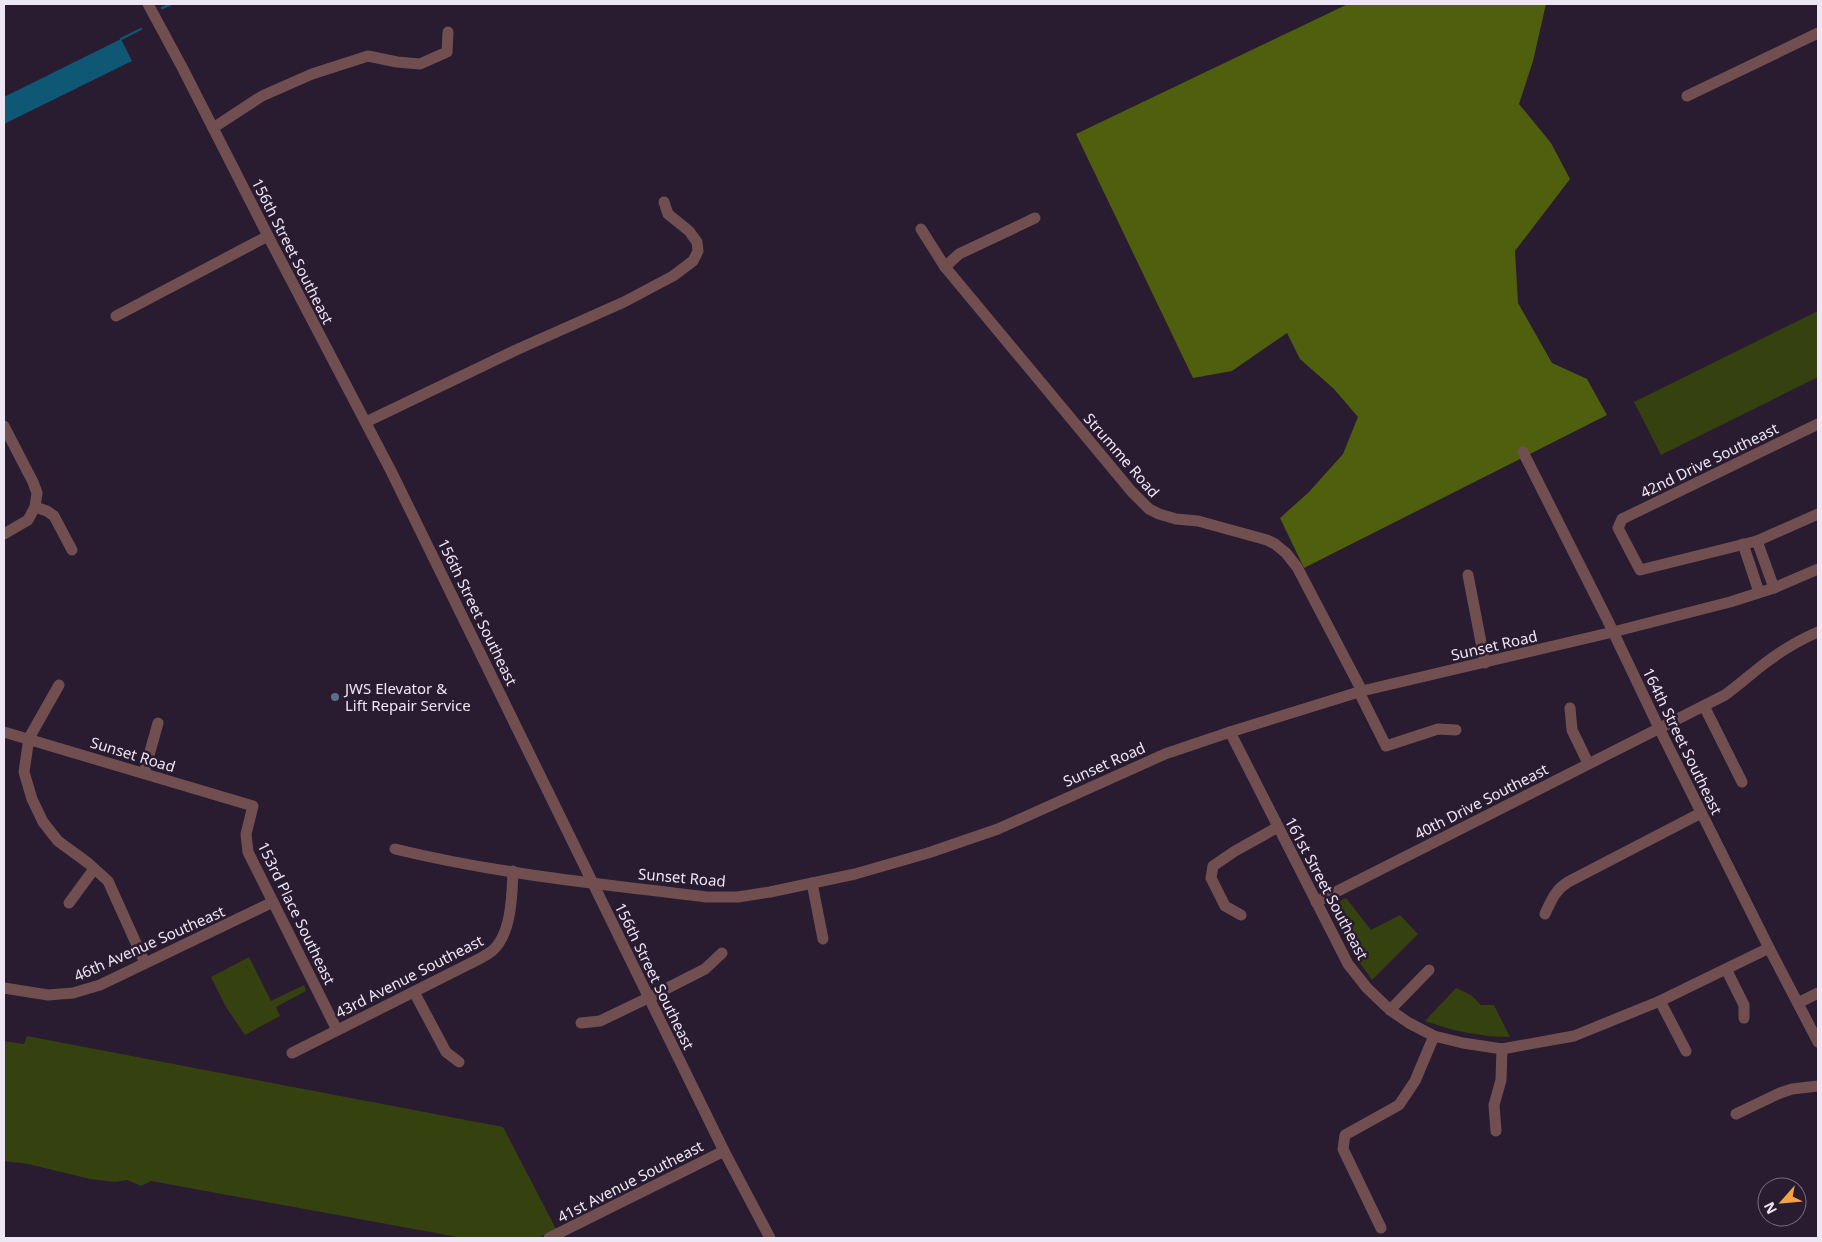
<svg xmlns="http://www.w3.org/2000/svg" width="1822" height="1242" font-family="'Noto Sans',sans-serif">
<rect width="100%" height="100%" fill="#291b30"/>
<!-- green -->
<g fill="#364110">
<polygon points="1818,311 1818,377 1661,455 1634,402"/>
<polygon points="1346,898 1371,930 1400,915 1418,934 1372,980 1350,949 1331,911 1332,905"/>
<polygon points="249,957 271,1001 304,985 306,991 276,1007 280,1016 245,1035 226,1007 211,977"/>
<path d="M1456 988 1471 995 1481 1005H1494L1510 1037C1480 1037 1454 1031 1425 1021Z"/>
<polygon points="27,1036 503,1127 556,1229 538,1238 463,1238 151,1181 141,1186 127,1180 115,1182 90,1179 28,1164 4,1161 4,1041 24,1044"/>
</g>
<!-- forest -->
<polygon fill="#4f5f0d" points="1348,4 1546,4 1533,61 1519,104 1551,143 1570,179 1515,251 1518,303 1552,363 1587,379 1607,415 1304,568 1280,518 1309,492 1343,454 1358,417 1334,389 1300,359 1287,333 1232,371 1193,378 1076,134"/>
<!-- water -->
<polygon fill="#0e5876" points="121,39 132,61 4,124 4,97"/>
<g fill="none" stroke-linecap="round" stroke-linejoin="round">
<!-- stream -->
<g stroke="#0e5876" stroke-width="2.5">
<polyline points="162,8 171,4"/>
<polyline points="121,39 141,29"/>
</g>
<!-- minor -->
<g stroke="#714f51" stroke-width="11">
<polyline points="148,4 183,69 268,236 391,471 724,1151 770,1238"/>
<polyline points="1687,96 1818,33"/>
<polyline points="213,128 262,96 312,74 368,56 397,62 420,64 447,52 448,32"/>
<polyline points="921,229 945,267 1132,492 1149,509 1159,514 1176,519 1198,521 1267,540 1275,544 1286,553 1297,567 1362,691"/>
<polyline points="945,267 959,254 1035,218"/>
<polyline points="116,316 268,236"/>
<polyline points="366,422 516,350 624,302 673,276 693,261 698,251 697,242 689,231 668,214 664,202"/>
<polyline points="1818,424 1622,519 1618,528 1640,570 1757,541 1818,514"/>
<polyline points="4,426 33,482 37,493 35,507 47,511 54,516 72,550"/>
<polyline points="1523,452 1607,619 1659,728 1769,948 1818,1042"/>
<polyline points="4,534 28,520 35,507"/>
<polyline points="1757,541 1774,588"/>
<polyline points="1743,544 1759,592"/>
<polyline points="1468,575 1485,663"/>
<polyline points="59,685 29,738 24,772 32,799 43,822 58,841 88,863 108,881 145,963"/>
<polyline points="1359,692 1386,746 1438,729 1456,730"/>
<polyline points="1704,706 1742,782"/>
<polyline points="1570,708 1572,730 1588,763"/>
<polyline points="4,732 253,806 246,834 248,852 337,1030"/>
<polyline points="1230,732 1348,964 1367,988 1390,1010 1409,1023 1434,1036 1463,1043 1502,1049 1574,1036 1660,1001 1769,948"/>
<polyline points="144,773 158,723"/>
<path d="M395 849C497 874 602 884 706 897H738L770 892 855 874 928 853 998 829 1165 754 1230 732 1362 691 1613 632 1730 602 1774 588 1818 569"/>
<polyline points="812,883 823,939"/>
<path d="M1316 902 1725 695C1739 685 1751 674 1764 664 1781 651 1799 640 1818 632"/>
<polyline points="69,903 94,869"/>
<path d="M1545 914C1551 901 1555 890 1568 882L1701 813"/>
<polyline points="1241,915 1225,906 1211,878 1213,866 1235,851 1278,827"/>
<polyline points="1726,969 1744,1005 1744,1018"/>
<polyline points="4,988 48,995 73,993 100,985 273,902"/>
<polyline points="414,992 446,1052 459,1062"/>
<polyline points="1660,1001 1686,1051"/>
<polyline points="1798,1003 1818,993"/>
<polyline points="1390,1010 1429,970"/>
<polyline points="581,1023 600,1021 650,997 705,969 722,953"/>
<path d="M292 1053 479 959C483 957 488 954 492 951 512 934 512 894 513 871"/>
<polyline points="1736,1114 1780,1093 1792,1089 1818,1086"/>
<polyline points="1496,1131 1494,1105 1501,1080 1502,1049"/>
<polyline points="1381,1228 1343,1149 1345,1135 1399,1105 1415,1081 1434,1036"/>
<polyline points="549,1238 724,1151"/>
</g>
</g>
<!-- markers -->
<circle fill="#5c6f8a" stroke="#291b30" stroke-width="2" cx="335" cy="697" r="5"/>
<g text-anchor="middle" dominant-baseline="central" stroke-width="5" stroke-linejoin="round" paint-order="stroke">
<!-- street labels -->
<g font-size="15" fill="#efe6f4" stroke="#291b30">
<text transform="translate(293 251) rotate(63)">156th Street Southeast</text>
<text transform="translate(1122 455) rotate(49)">Strumme Road</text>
<text transform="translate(1709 460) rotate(-26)">42nd Drive Southeast</text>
<text transform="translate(478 612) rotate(64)">156th Street Southeast</text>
<text transform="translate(1494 645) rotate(-13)">Sunset Road</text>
<text transform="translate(1683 741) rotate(64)">164th Street Southeast</text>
<text transform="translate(133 754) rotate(17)">Sunset Road</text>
<text transform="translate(1104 764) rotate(-24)">Sunset Road</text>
<text transform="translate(1481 801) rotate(-27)">40th Drive Southeast</text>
<text transform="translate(682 877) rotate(5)">Sunset Road</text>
<text transform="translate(1327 888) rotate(62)">161st Street Southeast</text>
<text transform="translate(297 913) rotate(64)">153rd Place Southeast</text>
<text transform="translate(149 943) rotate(-24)">46th Avenue Southeast</text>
<text transform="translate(409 976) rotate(-27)">43rd Avenue Southeast</text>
<text transform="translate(655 976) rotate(64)">156th Street Southeast</text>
<text transform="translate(630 1181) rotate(-27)">41st Avenue Southeast</text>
</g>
<!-- poi labels -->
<g font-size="15" fill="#efe6f4" stroke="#291b30" text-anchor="start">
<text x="345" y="688">JWS Elevator &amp;<tspan x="345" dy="17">Lift Repair Service</tspan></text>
</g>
</g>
<!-- border -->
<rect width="1822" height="1242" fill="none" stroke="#efe6f4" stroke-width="10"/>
<!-- north arrow -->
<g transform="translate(1782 1202) rotate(243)"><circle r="24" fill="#291b30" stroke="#786c7e"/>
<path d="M0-4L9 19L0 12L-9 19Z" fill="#f5a345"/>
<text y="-8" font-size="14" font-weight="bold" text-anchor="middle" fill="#efe6f4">N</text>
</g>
</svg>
